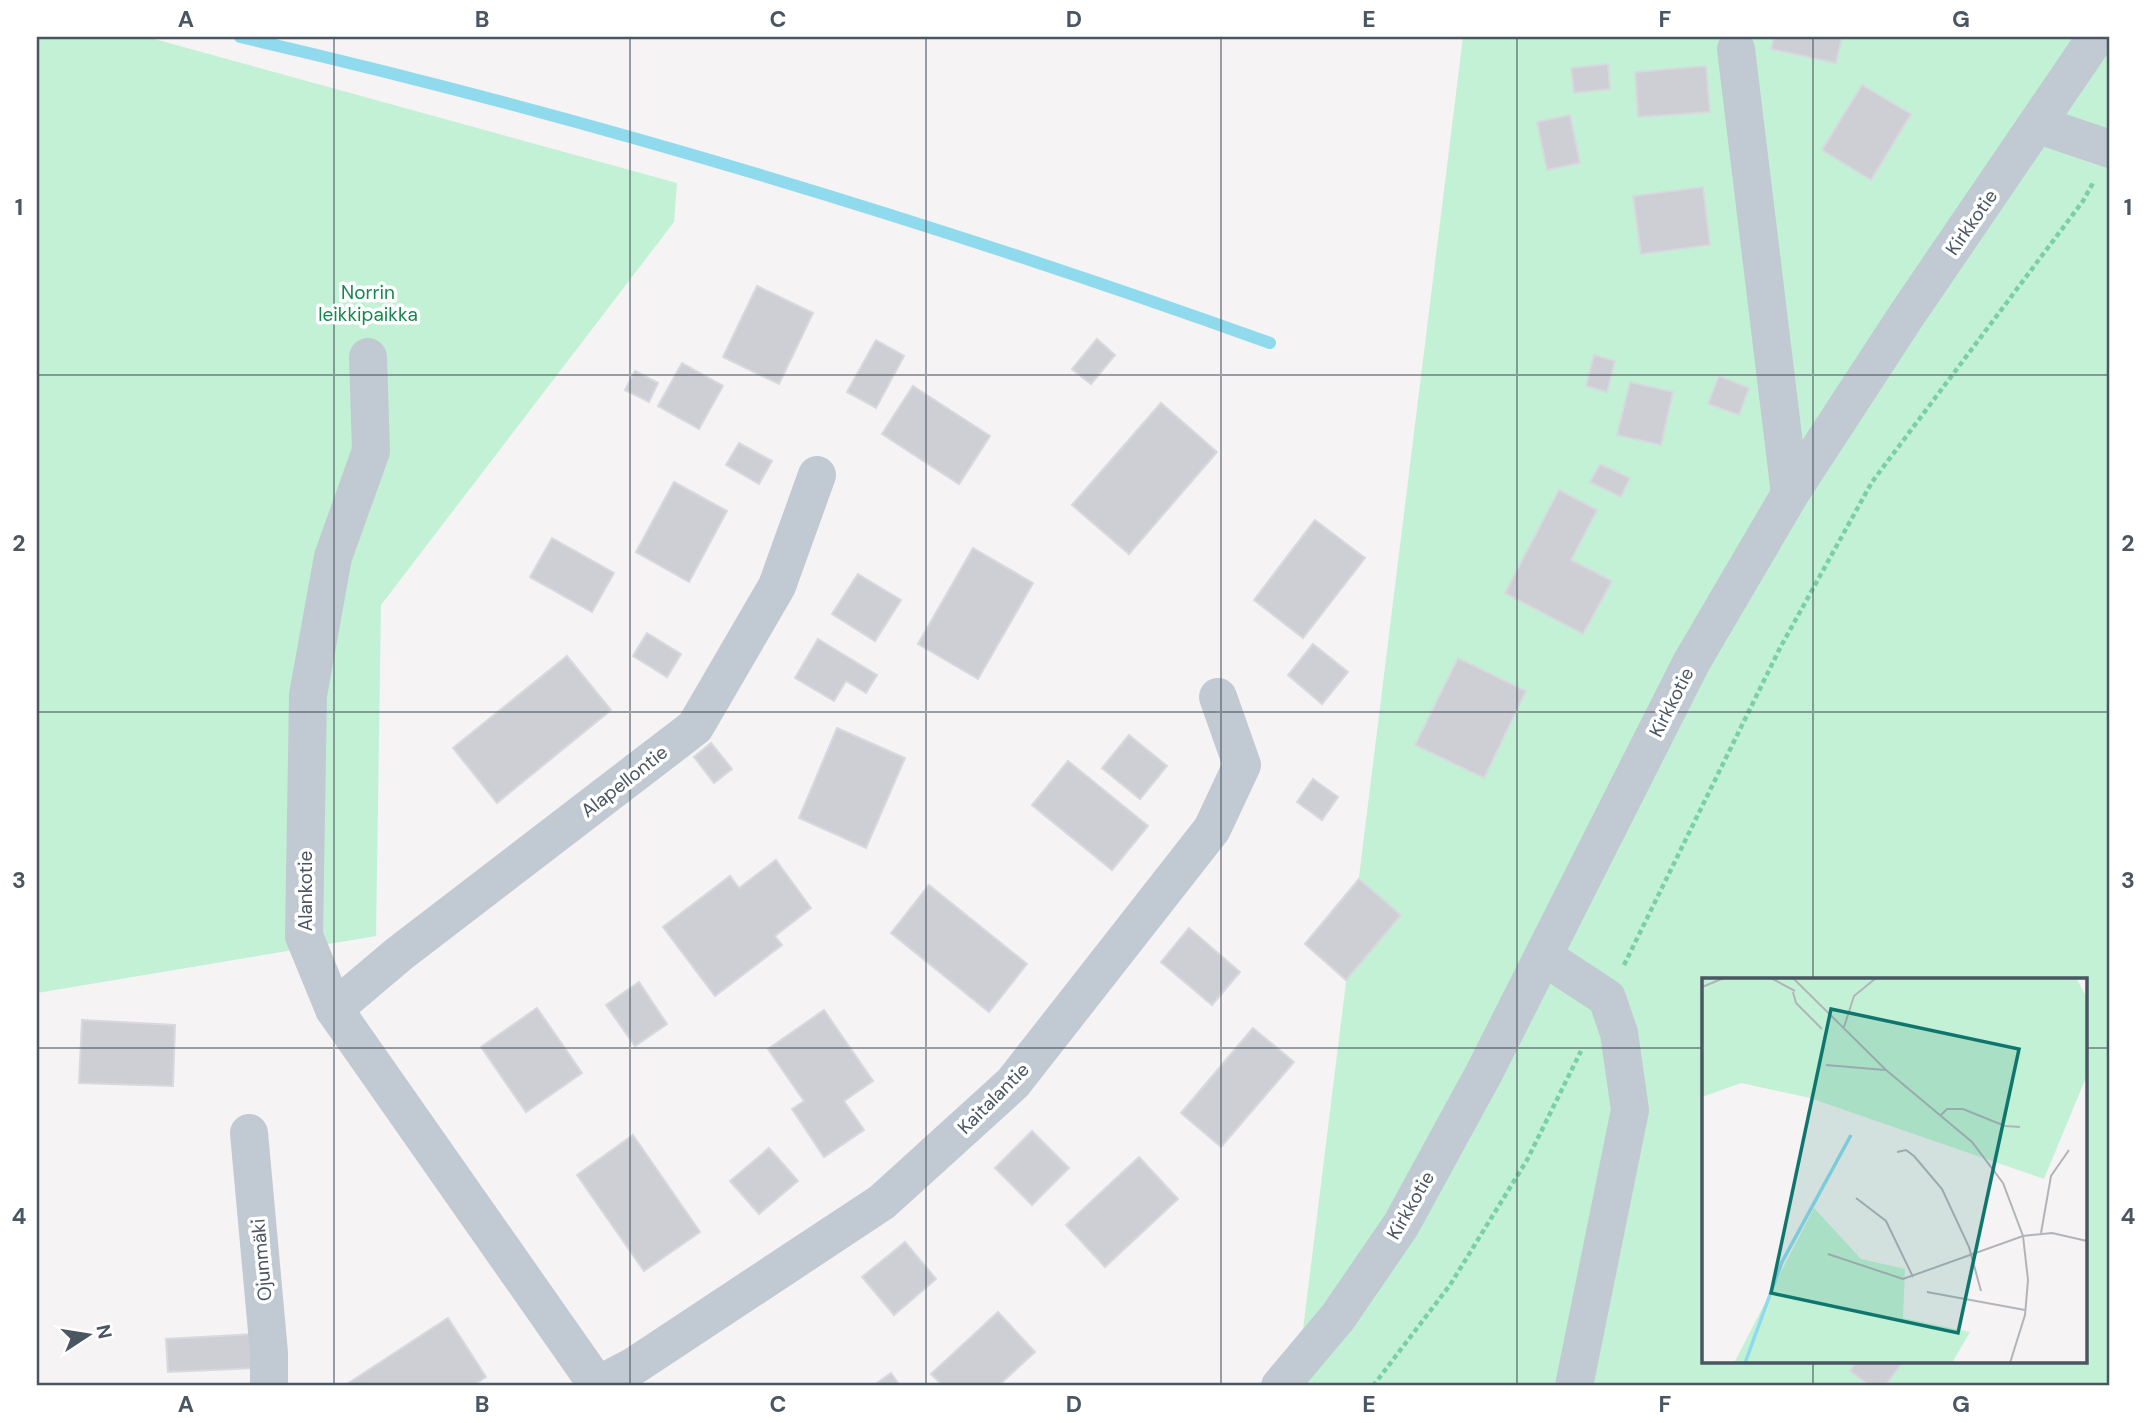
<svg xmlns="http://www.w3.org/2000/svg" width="2147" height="1423" font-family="'DM Sans',sans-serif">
<rect width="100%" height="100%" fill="#f5f3f3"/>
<!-- green -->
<g fill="#c3f1d5" fill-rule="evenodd">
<path d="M37 37H147L677 183 674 222 381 605 376 936 37 993Z"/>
<path d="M1463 37H2110V1386H1296ZM1704 980H2086V1362H1704Z"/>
</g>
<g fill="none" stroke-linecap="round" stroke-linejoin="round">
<!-- stream -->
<path stroke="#90daee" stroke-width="12" d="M240 37C589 117 933 222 1270 343"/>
</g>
<!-- building -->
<g fill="#cdcfd5" stroke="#d7d9de" stroke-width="2">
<path d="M1774 37H1842L1836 63 1771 49Z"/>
<path d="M1608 64 1610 89 1574 93 1571 68Z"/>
<path d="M1706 66 1710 112 1638 117 1635 72Z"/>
<path d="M1862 85 1911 114 1871 180 1822 150Z"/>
<path d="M1570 115 1580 163 1547 170 1537 122Z"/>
<path d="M1703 187 1710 245 1641 254 1633 196Z"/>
<path d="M757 286 813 313 779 384 723 357Z"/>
<path d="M1097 339 1115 355 1091 384 1072 369Z"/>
<path d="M876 340 904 356 876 408 847 392Z"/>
<path d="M1594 355 1615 361 1607 392 1586 386Z"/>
<path d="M682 363 723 386 699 429 658 406Z"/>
<path d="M635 371 658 383 649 402 625 390Z"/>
<path d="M1719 376 1749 388 1739 415 1708 404Z"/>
<path d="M1630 382 1673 392 1661 445 1617 435Z"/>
<path d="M913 386 990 436 959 484 882 434Z"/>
<path d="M1161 403 1217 452 1129 554 1072 505Z"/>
<path d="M739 443 772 461 759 484 726 465Z"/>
<path d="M1600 464 1630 478 1621 497 1590 482Z"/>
<path d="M674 482 727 511 689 582 636 552Z"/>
<path d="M1559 490 1597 510 1571 560 1612 581 1583 634 1505 593Z"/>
<path d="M1315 520 1365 558 1303 638 1254 600Z"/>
<path d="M552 538 614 573 592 612 530 577Z"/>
<path d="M973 548 1033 583 978 679 918 644Z"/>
<path d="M858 574 901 600 875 641 832 614Z"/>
<path d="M647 633 681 654 667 677 633 656Z"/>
<path d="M818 639 877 675 866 693 846 681 834 701 795 678Z"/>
<path d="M1313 644 1348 672 1322 704 1288 675Z"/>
<path d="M567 656 611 710 497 803 453 748Z"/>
<path d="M1458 658 1526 691 1484 778 1415 745Z"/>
<path d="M837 728 905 758 866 848 799 818Z"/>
<path d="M1129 735 1167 766 1140 799 1102 768Z"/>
<path d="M711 743 732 769 714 783 694 757Z"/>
<path d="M1068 761 1148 826 1112 870 1032 805Z"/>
<path d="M1313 779 1338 797 1322 820 1297 802Z"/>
<path d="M776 860 811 908 775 936 782 945 715 996 663 927 730 876 739 888Z"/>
<path d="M1359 879 1401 915 1346 980 1305 944Z"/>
<path d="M929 885 1027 964 989 1012 891 933Z"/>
<path d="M1189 928 1240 972 1212 1005 1161 962Z"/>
<path d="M639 982 667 1024 635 1046 606 1005Z"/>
<path d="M537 1008 582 1073 526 1112 481 1047Z"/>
<path d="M824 1010 873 1081 844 1101 864 1130 824 1157 792 1109 804 1101 768 1049Z"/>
<path d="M82 1020 175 1025 173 1086 79 1083Z"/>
<path d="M1253 1028 1294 1062 1221 1147 1181 1113Z"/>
<path d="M1032 1131 1069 1168 1032 1205 995 1168Z"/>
<path d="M633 1135 700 1232 644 1271 577 1175Z"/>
<path d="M769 1148 798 1181 759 1214 730 1181Z"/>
<path d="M1139 1157 1178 1199 1105 1267 1066 1225Z"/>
<path d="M905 1242 936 1279 894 1315 862 1277Z"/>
<path d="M998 1312 1035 1352 998 1386H943L931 1374Z"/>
<path d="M448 1318 486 1377 472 1386H344Z"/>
<path d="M256 1334 257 1368 168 1372 166 1339Z"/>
<path d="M1856 1362H1903L1885 1386H1870L1850 1371Z"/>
<path d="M891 1373 900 1386H873Z"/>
</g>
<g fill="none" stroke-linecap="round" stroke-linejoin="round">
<!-- path -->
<g stroke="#7ad0a6" stroke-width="4.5" stroke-dasharray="5 3.5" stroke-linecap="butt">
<path d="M1624 965 1780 648 1872 482 2083 201 2093 183"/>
<path d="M1373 1386 1450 1285 1527 1160 1581 1051"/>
</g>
<!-- minor -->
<g stroke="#c1cad2" stroke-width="38">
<path d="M1736 49 1790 494"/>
<path d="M2039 125 2110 149"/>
<path d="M368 357 371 451 333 557 308 695 304 936 334 1009 598 1386"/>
<path d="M1543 956 1607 998 1619 1033 1630 1110 1574 1386"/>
<path d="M334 1009 399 954 695 727 777 586 817 475"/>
<path d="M249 1133 269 1353V1386"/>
<path d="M596 1386 634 1366 882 1202 1013 1083 1212 829 1242 765 1218 697"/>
<path d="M1280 1386 1338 1317 1401 1225 1484 1073 1691 663 1790 494 1906 316 2096 37"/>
</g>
</g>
<!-- grid -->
<path fill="none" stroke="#4a5661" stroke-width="2" stroke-opacity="0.55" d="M334 37V1386M630 37V1386M926 37V1386M1221 37V1386M1517 37V1386M1813 37V980M37 375H2110M37 712H2110M37 1048H1704M2086 1048H2110M1813 1362V1386"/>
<g text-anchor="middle" stroke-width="7" stroke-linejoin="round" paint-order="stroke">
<!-- street labels -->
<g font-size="19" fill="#4a5661" stroke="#fff">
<text transform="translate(1971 222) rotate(-55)" y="7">Kirkkotie</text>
<text transform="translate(1671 702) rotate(-63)" y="7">Kirkkotie</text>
<text transform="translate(624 781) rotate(-38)" y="7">Alapellontie</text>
<text transform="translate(305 891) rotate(-90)" y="7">Alankotie</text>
<text transform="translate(993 1098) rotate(-45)" y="7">Kaitalantie</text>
<text transform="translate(1410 1205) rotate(-60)" y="7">Kirkkotie</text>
<text transform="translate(261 1260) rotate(-95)" y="7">Ojunmäki</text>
</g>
<!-- park labels -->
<g font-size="19" fill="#17864f" stroke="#fff">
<text x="368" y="299">Norrin<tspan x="368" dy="22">leikkipaikka</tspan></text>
</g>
</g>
<!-- overview -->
<g transform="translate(1702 978)">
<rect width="385" height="385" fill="#f5f3f3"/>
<path d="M0 0H374L385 20V97L342 201 108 120 39 105 0 119ZM112 230 159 281 203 291 201 340 268 354 250 385H32Z" fill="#c3f1d5"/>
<path fill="none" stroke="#90daee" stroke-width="3.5" d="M43 385 80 284 149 157"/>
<path fill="none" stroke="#b1b4b9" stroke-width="2" d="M69 0 93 13M91 0 184 92 270 164 301 205 321 258 326 302 323 337 308 385M0 9 22 0M91 14 94 25 120 51M142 49 152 18 174 0M124 87 183 92M238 138 245 131H261L303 148 318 149M195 174 204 172 212 178 240 211 267 269 279 313M154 220 184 243 211 299M339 255 349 198 367 172M126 276 201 301 321 258 350 255 385 263M225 314 323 332"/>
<path fill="#0f766e" fill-opacity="0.15" stroke="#0f766e" stroke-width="3.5" d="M129 31 317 71 256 355 69 315Z"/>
<rect width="385" height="385" fill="none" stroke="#4a5661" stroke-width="3.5"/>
</g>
<!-- border -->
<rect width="2147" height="1423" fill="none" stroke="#ffffff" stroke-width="77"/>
<!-- north arrow -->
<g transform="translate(88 1335) rotate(78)" stroke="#ffffff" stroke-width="5" paint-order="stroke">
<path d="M0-5L12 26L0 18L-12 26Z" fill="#4a5661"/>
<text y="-10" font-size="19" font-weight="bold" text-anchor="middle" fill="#4a5661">N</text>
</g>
<rect x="38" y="38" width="2070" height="1346" fill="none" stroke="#4a5661" stroke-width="2.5"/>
<g font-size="23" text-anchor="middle" font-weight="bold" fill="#4a5661">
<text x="186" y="27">A</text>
<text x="482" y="27">B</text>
<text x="778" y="27">C</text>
<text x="1074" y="27">D</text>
<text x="1369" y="27">E</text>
<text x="1665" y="27">F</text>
<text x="1961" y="27">G</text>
<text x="19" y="215">1</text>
<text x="2128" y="215">1</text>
<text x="19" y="551">2</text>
<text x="2128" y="551">2</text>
<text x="19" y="888">3</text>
<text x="2128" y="888">3</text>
<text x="19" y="1224">4</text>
<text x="2128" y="1224">4</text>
<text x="186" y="1412">A</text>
<text x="482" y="1412">B</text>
<text x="778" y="1412">C</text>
<text x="1074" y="1412">D</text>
<text x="1369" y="1412">E</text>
<text x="1665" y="1412">F</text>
<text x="1961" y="1412">G</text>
</g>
</svg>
